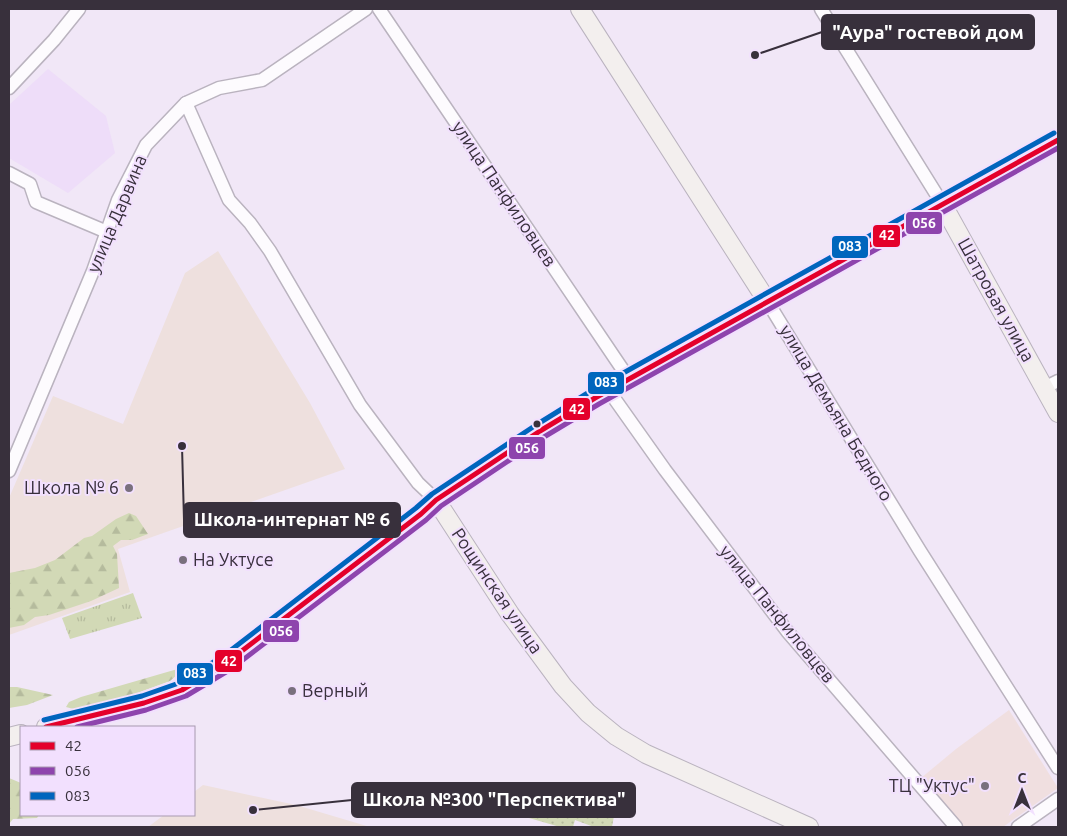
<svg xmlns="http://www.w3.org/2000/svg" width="1067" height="836" font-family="Ubuntu,sans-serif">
<defs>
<pattern id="grass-dots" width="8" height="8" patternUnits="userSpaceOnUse" patternTransform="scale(1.25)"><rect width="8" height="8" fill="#d2d9b6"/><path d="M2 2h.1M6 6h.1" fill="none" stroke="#b5bb9d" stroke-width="1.8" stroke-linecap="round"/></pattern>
<pattern id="forest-firs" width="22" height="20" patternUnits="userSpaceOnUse" patternTransform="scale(1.25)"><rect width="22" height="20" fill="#d2d9b6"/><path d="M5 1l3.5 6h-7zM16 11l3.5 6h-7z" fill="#b5bb9d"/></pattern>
<pattern id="park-tufts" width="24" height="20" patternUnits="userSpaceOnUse" patternTransform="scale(1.25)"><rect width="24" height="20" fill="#d2d9b6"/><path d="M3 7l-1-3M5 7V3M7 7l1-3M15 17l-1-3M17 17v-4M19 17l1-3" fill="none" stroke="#b5bb9d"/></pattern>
</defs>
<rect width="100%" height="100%" fill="#f1e7f7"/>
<!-- commercial -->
<path fill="#f0dfe0" d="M1009 710 1058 788 1003 827H962L921 778 956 749Z"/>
<!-- built -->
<path fill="#eeddf9" d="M48 69 106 116 115 153 68 193 9 158V105Z"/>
<!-- education -->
<g fill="#eee0de">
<path d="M218 251 310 403 345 469 118 549 130 592 9 635V498L53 396 123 424 185 273Z"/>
<path d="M203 785 296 805 370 827H148L164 815H194V792Z"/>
</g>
<!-- grass -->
<path fill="url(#grass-dots)" d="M536 785H566L610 810 614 816 612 827H594L575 820 573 827H560L529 818Z"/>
<!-- forest -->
<g fill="url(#forest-firs)">
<path d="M129 513 136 516 148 534 132 540H121L113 546 117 554 119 588 91 601 49 615 35 617 24 625 9 628V573L35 568 55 560 84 538 92 536 116 519Z"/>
<path d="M181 668H185L170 681 129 696 77 710 66 707 69 702 81 697Z"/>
<path d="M9 687H17L53 695 27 705 9 708Z"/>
<path d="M9 778 21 783V815H39L37 818 13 819 9 824Z"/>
</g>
<!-- park -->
<path fill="url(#park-tufts)" d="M133 593 142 618 70 639 62 618Z"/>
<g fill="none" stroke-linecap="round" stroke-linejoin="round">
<!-- street casing -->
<g stroke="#bab3bf" stroke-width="15">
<g id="street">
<path d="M379 9 629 379"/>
<path d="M821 9 943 205"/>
<path d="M9 88 54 40 79 9"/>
<path d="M186 103 229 200 250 223 270 251 360 405 418 483 436 500"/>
<path d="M9 173 30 184 36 202 107 232"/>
<path d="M767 301 920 551 1058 768"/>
<path d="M1044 388 1058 381"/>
<path d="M609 391 665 470 787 631 956 827"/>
<path d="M9 471 93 271 118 200 146 145 186 103 219 88 262 80 366 9"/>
<path d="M1018 827 1058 799"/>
</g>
</g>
<!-- secondary casing -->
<g stroke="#bab3bf" stroke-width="20">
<g id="secondary">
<path d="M580 9 767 301"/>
<path d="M943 205 1058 413"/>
<path d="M436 500 510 614 563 686 588 713 616 736 646 754 809 827"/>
<path d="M46 727 144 703 182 690 226 663 421 514 436 500 540 431 595 398 1058 140"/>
<path d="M9 737 21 734"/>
</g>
</g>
<!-- street -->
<use href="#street" stroke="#fdfbfe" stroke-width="12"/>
<!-- secondary -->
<use href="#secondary" stroke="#f3efee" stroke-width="18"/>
<!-- bus-1 casing -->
<g stroke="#f2e0fe" stroke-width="9">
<path id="bus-1" d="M46 727 144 703 182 690 226 663 421 514 436 500 540 431 595 398 1058 140"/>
</g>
<!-- bus-2 casing -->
<g stroke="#f2e0fe" stroke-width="9">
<path id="bus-2" d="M77 727 146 710 186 696 231 669 426 520 441 506 544 437 599 404 1058 148"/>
</g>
<!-- bus-3 casing -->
<g stroke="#f2e0fe" stroke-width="9">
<path id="bus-3" d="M44 720 142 696 179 683 222 657 416 508 432 494 536 425 591 391 1054 133"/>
</g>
<!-- bus-1 -->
<use href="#bus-1" stroke="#e4002b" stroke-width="5"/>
<!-- bus-2 -->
<use href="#bus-2" stroke="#8e44ad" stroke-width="5"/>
<!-- bus-3 -->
<use href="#bus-3" stroke="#0065bd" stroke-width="5"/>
</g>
<!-- markers -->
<circle fill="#38303c" stroke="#f2e0fe" stroke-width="2" cx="537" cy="424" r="4.5"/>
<g fill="#79707d" stroke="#f2e0fe" stroke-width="2">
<circle cx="129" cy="488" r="5"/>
<circle cx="183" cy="560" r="5"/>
<circle cx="292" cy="691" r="5"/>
<circle cx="985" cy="786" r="5"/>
</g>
<g text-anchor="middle" stroke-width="4" stroke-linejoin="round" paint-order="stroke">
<!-- street labels -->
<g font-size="18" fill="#38303c" stroke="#f2e0fe">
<text transform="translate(504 194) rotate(56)" y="6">улица Панфиловцев</text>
<text transform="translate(117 214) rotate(-67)" y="6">улица Дарвина</text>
<text transform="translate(996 300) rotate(61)" y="6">Шатровая улица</text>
<text transform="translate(836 413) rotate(59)" y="6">улица Демьяна Бедного</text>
<text transform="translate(497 591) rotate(56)" y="6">Рощинская улица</text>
<text transform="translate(777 614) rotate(51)" y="6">улица Панфиловцев</text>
</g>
<!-- poi labels -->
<g font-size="18" fill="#38303c" stroke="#f2e0fe" text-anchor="end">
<text x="119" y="494">Школа № 6</text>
<text x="193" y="566" text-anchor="start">На Уктусе</text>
<text x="302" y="697" text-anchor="start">Верный</text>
<text x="975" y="792">ТЦ "Уктус"</text>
</g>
</g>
<!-- callouts -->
<path fill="none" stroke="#38303c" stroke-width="2" d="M755 55L822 32M182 446L184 520M253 810L352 800"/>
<g fill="#38303c" stroke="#f2e0fe" stroke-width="2">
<circle cx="755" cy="55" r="5"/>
<circle cx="182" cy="446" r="5"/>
<circle cx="253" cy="810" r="5"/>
</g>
<g fill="#38303c" stroke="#38303c" stroke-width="2">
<rect x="822" y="15" width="212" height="34" rx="5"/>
<rect x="184" y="503" width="216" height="34" rx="5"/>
<rect x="352" y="783" width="283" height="34" rx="5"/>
</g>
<g font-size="19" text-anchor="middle" font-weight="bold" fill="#fff">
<text x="928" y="39">"Аура" гостевой дом</text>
<text x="292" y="526">Школа-интернат № 6</text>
<text x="494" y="806">Школа №300 "Перспектива"</text>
</g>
<g stroke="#f2e0fe" stroke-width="2">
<rect x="905" y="211" width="38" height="24" rx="5" fill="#8e44ad"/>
<rect x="872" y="224" width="29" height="24" rx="5" fill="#e4002b"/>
<rect x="831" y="235" width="38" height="24" rx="5" fill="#0065bd"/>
<rect x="587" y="371" width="38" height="24" rx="5" fill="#0065bd"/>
<rect x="562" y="397" width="29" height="24" rx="5" fill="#e4002b"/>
<rect x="508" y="436" width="38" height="24" rx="5" fill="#8e44ad"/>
<rect x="262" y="619" width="38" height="24" rx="5" fill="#8e44ad"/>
<rect x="214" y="649" width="29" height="24" rx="5" fill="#e4002b"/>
<rect x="176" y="662" width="38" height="24" rx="5" fill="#0065bd"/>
</g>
<g font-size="14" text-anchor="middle" font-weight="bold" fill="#fff">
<text x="924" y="228">056</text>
<text x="887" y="240">42</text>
<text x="850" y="251">083</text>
<text x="606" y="387">083</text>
<text x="577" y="414">42</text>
<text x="527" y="453">056</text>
<text x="281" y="636">056</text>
<text x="229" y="666">42</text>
<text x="195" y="678">083</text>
</g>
<!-- border -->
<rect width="1067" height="836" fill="none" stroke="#38303c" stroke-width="20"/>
<!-- legend -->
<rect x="20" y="726" width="175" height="90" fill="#f2e0fe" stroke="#a89ab0"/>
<rect x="30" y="742" width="25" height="8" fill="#e4002b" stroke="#a89ab0"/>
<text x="65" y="751" font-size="15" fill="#38303c">42</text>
<rect x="30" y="767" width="25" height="8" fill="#8e44ad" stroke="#a89ab0"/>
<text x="65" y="776" font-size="15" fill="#38303c">056</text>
<rect x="30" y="792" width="25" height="8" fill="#0065bd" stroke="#a89ab0"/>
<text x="65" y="801" font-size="15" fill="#38303c">083</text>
<!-- north arrow -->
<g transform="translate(1022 791)" stroke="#f2e0fe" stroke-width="4" paint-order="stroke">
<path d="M0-4L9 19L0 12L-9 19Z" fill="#38303c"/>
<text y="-8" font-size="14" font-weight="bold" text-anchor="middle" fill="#38303c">С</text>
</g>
</svg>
